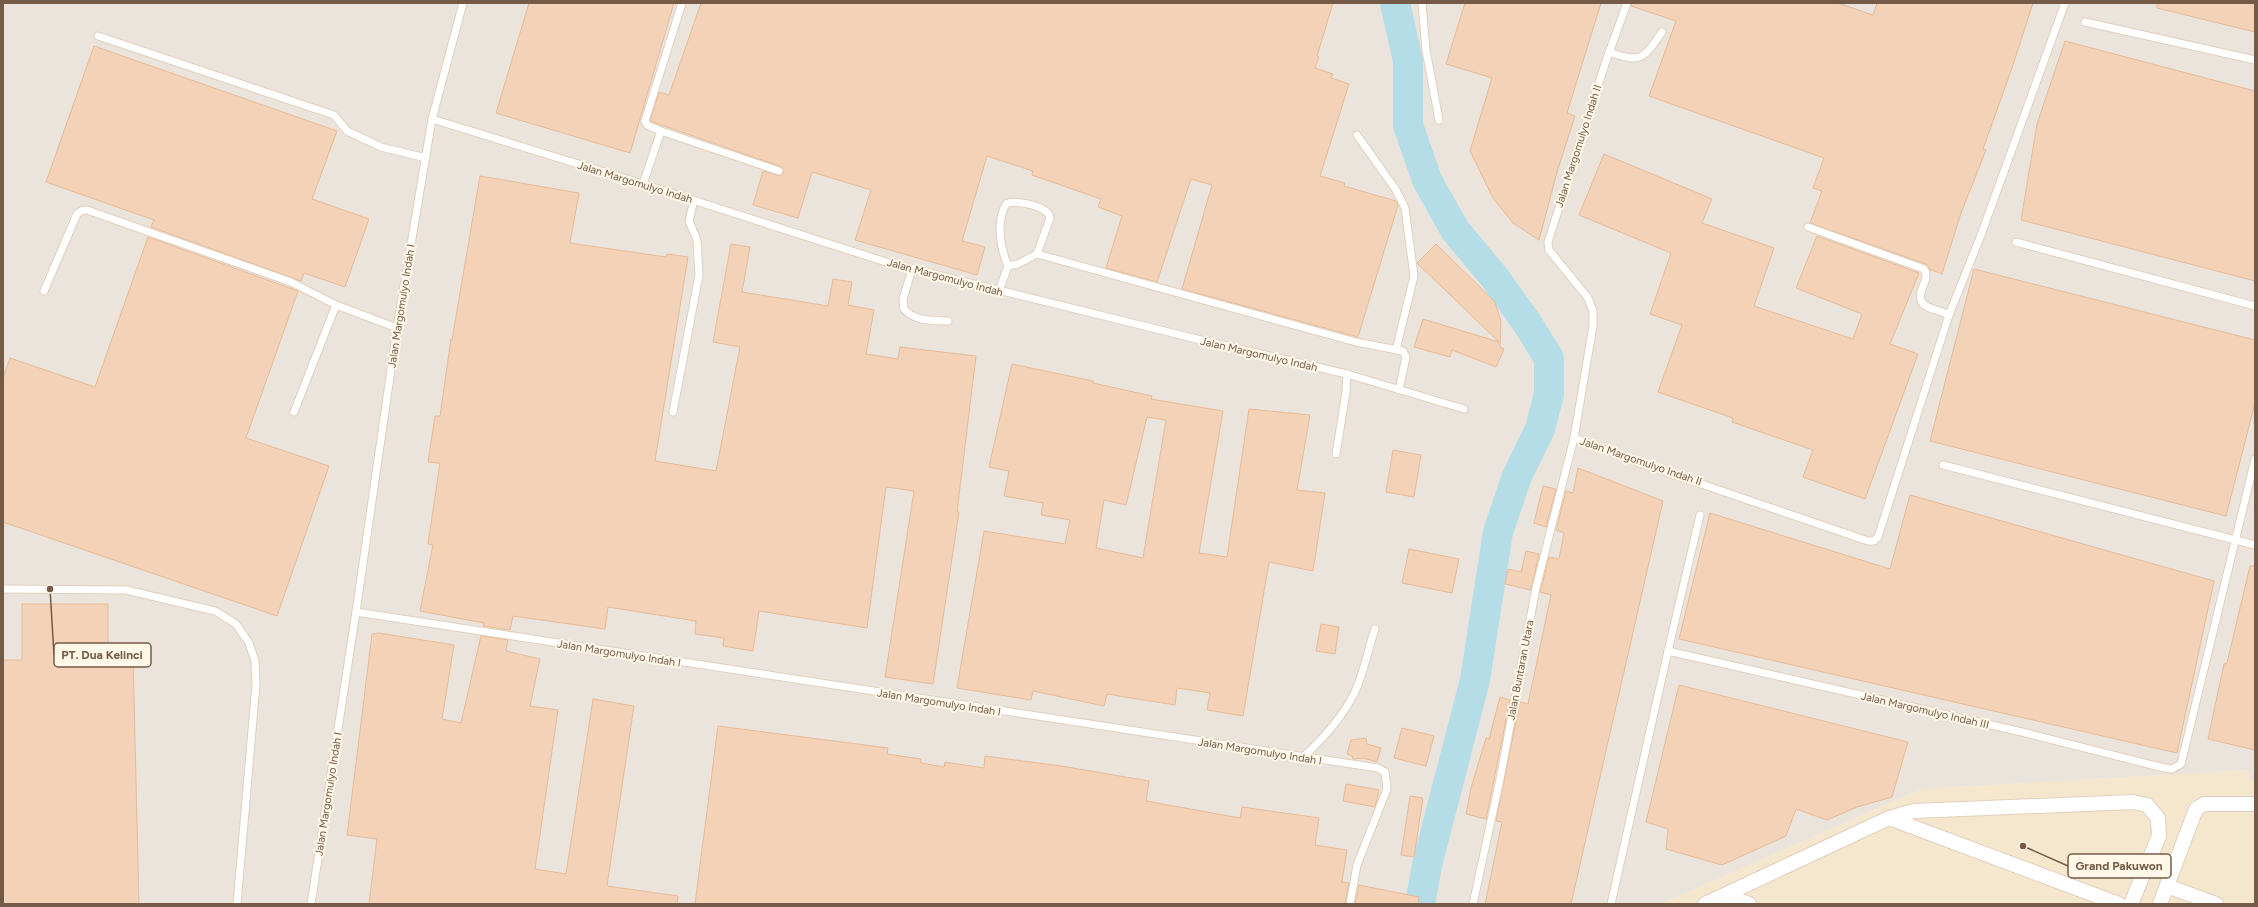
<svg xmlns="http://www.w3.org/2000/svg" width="2258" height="907" font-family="Figtree,sans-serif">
<rect width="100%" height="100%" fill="#fdf3e0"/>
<!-- residential -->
<path fill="#f5e6ce" d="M2249 770 2250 779H2255V904H1661L1921 789Z"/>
<!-- industrial -->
<path fill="#ebe4dc" d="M3 3H2255V779H2250L2249 770 1921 789 1661 904H3Z"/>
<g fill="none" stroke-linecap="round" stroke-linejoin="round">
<!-- river -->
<path stroke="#b4dde7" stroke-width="30" d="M1395 3 1408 61V125L1427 180 1455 230 1495 278 1527 323 1549 358V394L1540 429 1517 476 1498 532 1475 680 1427 865 1420 904"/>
</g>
<!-- building -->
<g fill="#f4d2b7" stroke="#e7ba96" fill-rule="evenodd">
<path d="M529 3H674L630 153 496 113Z"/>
<path d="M701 3H1333L1317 56 1319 57 1315 68 1333 74 1331 78 1349 84 1320 176 1345 183 1344 186 1396 201 1398 205 1358 337 1182 289 1212 185 1191 179 1157 282 1106 268 1122 216 1098 207 1101 199 1032 175 1033 171 987 156 962 241 985 247 977 275 855 240 871 190 812 172 798 218 753 205 763 171 780 176 784 173 782 167 650 121 659 92 669 95Z"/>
<path d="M1465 3H1601L1567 113 1575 116 1557 172 1539 240 1513 223 1493 198 1470 151 1492 78 1446 64Z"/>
<path d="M1632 3H1838L1873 15 1877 3H2033L2013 65 1983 149 1986 150 1961 213 1942 274 1929 269 1926 264 1810 223 1822 191 1813 188 1824 158 1649 96 1676 21 1631 6Z"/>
<path d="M2157 3H2255V32L2157 8Z"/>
<path d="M2065 41 2255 91V281L2021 220 2037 124Z"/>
<path d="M94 46 337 131 312 199 369 219 345 287 304 273 301 281 151 227 154 220 46 182Z"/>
<path d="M1604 154 1712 199 1702 223 1774 248 1754 306 1853 339 1862 314 1796 288 1817 236 1919 273 1890 344 1918 354 1865 499 1803 477 1813 450 1732 422 1733 418 1658 392 1682 325 1650 314 1671 253 1579 215Z"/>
<path d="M480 176 579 193 570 243 666 257 667 254 688 257 655 461 716 471 740 347 713 342 731 244 750 247 742 292 828 306 833 279 852 282 848 305 874 310 866 354 898 359 900 347 976 356 957 512H959L933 684 885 677 914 491 886 487 867 628 759 611 753 651 723 646 724 638 695 634 696 621 608 607 605 629 513 616 510 630 483 626 484 623 420 611 433 545 428 544 440 463 428 462 435 416H440L451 339 452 340Z"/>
<path d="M148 237 298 291 246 438 329 466 277 616 3 522V378L10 358 95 387Z"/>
<path d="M1436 244 1495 302 1501 322 1500 347 1504 349 1496 367 1452 350 1450 357 1414 347 1423 319 1499 342 1417 263Z"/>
<path d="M1974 269 2255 340V403L2226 516 1930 441Z"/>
<path d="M1012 364 1093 381V383L1152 396 1151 399 1223 411 1199 553 1227 557 1249 409 1310 415 1297 490 1325 493 1313 571 1269 562 1243 716 1207 710 1210 693 1177 688 1175 705 1107 694 1104 706 1033 691 1031 700 957 688 984 531 1065 544 1070 520 1041 515 1043 503 1004 496 1009 471 989 467ZM1147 417 1166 420 1143 558 1096 548 1104 500 1126 505Z"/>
<path d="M1393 450 1421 455 1414 497 1386 492Z"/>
<path d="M1578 468 1663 501 1571 904H1485L1502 822 1496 821 1520 702 1528 704 1551 595 1540 592 1541 589 1549 557 1559 559 1564 533 1556 530 1566 491 1573 493Z"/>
<path d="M1543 486 1556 489 1546 527 1534 523Z"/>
<path d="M1910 495 2214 581 2177 753 1679 639 1710 513 1890 569Z"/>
<path d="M1409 549 1459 559 1452 593 1402 583Z"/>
<path d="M1526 551 1539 554 1531 590 1505 584 1508 569 1521 572Z"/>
<path d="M2250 566H2255V750L2208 739 2224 664 2227 663Z"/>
<path d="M22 604H108V658L133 657 139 904H3V660H22Z"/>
<path d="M1321 624 1339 627 1335 654 1316 651Z"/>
<path d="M379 633 454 645 442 719 461 723 481 636 508 640 506 651 540 659 530 706 558 710 535 869 566 874 593 699 634 706 607 886 678 896 677 904H369L377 839 347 835 372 634Z"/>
<path d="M1679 685 1908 742 1892 797 1857 807 1827 820 1796 809 1786 836 1722 865 1666 849 1668 829 1646 822Z"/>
<path d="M1500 697 1510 700 1486 819 1466 814 1471 788 1486 738 1489 739Z"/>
<path d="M718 726 888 748 887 754 921 759V763L944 767 945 762 984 768 985 756 1061 766 1149 781 1146 801 1240 818 1242 807 1319 818 1315 845 1347 850 1342 882 1349 883 1345 904H695Z"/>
<path d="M1402 728 1434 736 1426 766 1394 758Z"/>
<path d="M1366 738 1367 744 1381 748 1377 762 1363 758 1353 759 1352 756 1347 754 1351 740Z"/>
<path d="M1346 784 1379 790 1375 807 1343 801Z"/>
<path d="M1410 796 1423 798 1414 857 1401 855Z"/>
<path d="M1359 885 1419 897 1418 904H1355Z"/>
</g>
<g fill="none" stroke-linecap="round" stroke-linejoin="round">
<!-- lane casing -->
<g stroke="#e1d0bc" stroke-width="9">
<g id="lane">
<path d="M1422 3 1426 50 1439 120"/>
<path d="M2085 22 2255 60"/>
<path d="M98 36 334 115 347 131 381 147 426 158"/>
<path d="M1609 52C1641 63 1643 60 1662 32"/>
<path d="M432 119 643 184 889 263 1205 341 1347 374 1464 409"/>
<path d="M661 131 647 125 645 121 682 3"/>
<path d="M1357 135 1396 190 1405 208 1414 276 1396 350"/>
<path d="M643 184 661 131 779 171"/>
<path d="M1808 227 1924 269C1931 280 1917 290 1921 300 1923 309 1941 310 1949 315"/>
<path d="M2016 242 2255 306"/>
<path d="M1037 254 1356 342 1403 351 1406 357 1399 390"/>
<path d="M912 269 903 299 904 309C916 322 931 320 948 321"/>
<path d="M44 291 77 214 81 211 87 210 291 282 336 305"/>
<path d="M999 291 1008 266C1000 248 996 221 1006 204 1015 199 1049 206 1050 218L1037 254 1018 264 1008 266"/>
<path d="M294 412 336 305 397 328"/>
<path d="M673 412 699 275 697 240 689 221 694 200"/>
<path d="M1574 438 1640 463 1868 541H1874L1878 537 1949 315 1981 235 2065 3"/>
<path d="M1336 454 1346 392 1347 374"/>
<path d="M1943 465 2255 545"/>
<path d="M3 589 126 590 215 611 236 624 249 643 255 661 256 684 237 904"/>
<path d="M356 612 1378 768 1385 772 1387 789 1357 865 1350 904"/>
<path d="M1668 651 1700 515"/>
<path d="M1303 757C1323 739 1343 716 1355 692 1364 672 1368 649 1375 629"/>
<path d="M311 904 356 612 397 328 432 119 463 3"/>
<path d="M1473 904 1499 784 1536 588 1574 438 1593 326V311L1588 298 1549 250 1548 242 1605 64 1627 3"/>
<path d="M1611 904 1668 651 2026 733 2164 768 2172 769 2181 764 2255 459"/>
</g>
</g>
<!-- street casing -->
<g stroke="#e1d0bc" stroke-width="16">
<g id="street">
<path d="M1889 818 2119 904"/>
<path d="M2167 886 2216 904"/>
<path d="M1725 895 1749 904"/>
<path d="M1705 904 1889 818 1914 811 2133 802 2147 805 2158 818 2159 836 2131 904"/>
<path d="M2160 904 2196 809 2204 804H2255"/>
</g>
</g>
<!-- lane -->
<use href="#lane" stroke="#fff" stroke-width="7"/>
<!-- street -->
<use href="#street" stroke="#fff" stroke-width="14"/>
</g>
<g text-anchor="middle" stroke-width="4" stroke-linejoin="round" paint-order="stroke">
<!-- street labels -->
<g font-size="11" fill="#755a47" stroke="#fff7e7">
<text transform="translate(1578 146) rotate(-72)" y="4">Jalan Margomulyo Indah II</text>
<text transform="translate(635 182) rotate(17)" y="4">Jalan Margomulyo Indah</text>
<text transform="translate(945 277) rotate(15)" y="4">Jalan Margomulyo Indah</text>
<text transform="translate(401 306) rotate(-81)" y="4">Jalan Margomulyo Indah I</text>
<text transform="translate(1259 354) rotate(13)" y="4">Jalan Margomulyo Indah</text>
<text transform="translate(1641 461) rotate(19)" y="4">Jalan Margomulyo Indah II</text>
<text transform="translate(619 653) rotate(9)" y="4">Jalan Margomulyo Indah I</text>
<text transform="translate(1520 670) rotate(-79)" y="4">Jalan Buntaran Utara</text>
<text transform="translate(939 702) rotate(9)" y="4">Jalan Margomulyo Indah I</text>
<text transform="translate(1925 710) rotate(13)" y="4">Jalan Margomulyo Indah III</text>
<text transform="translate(1260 751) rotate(9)" y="4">Jalan Margomulyo Indah I</text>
<text transform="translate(328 794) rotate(-81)" y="4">Jalan Margomulyo Indah I</text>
</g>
</g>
<!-- callouts -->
<path fill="none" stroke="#755a47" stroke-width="1.5" d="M50 589L54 655M2023 846L2068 866"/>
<g fill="#755a47" stroke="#fff7e7" stroke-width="1.5">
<circle cx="50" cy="589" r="4"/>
<circle cx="2023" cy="846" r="4"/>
</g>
<g fill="#fff7e7" stroke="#755a47" stroke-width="1.5">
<rect x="54" y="643" width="97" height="24" rx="4"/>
<rect x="2068" y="854" width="103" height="24" rx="4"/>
</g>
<g font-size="12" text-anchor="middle" font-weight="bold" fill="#755a47">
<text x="102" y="659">PT. Dua Kelinci</text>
<text x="2119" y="870">Grand Pakuwon</text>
</g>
<!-- border -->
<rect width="2258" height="907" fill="none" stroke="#755a47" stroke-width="8"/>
</svg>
